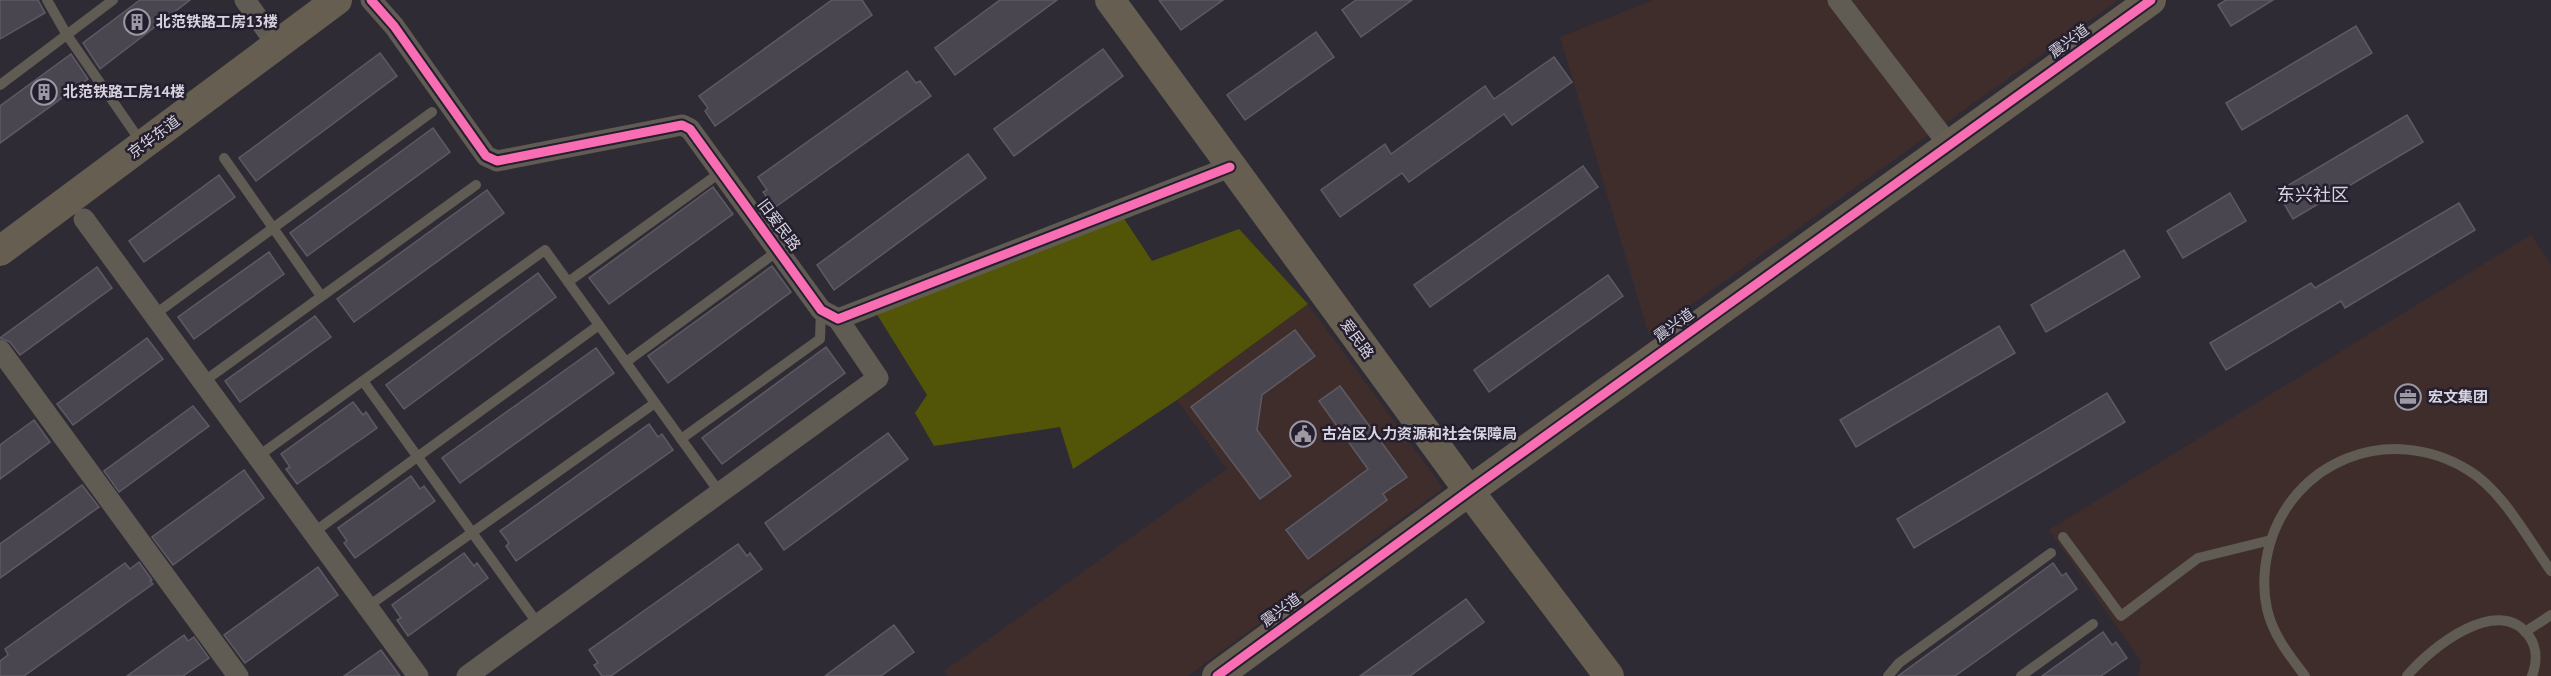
<svg xmlns="http://www.w3.org/2000/svg" width="2551" height="676" font-family="'PT Sans','Noto Sans SC',sans-serif">
<rect width="100%" height="100%" fill="#2f2b35"/>
<!-- commercial -->
<g fill="#3f2d2b">
<path d="M1653 0H2118L1649 335 1560 37Z"/>
<path d="M2531 235 2551 265V676H2139L2141 661 2049 530Z"/>
<path d="M1308 304 1443 488 1188 676H948L944 671 1227 469 1177 400Z"/>
</g>
<!-- forest -->
<path fill="#525507" d="M1119 211 1152 261 1239 229 1308 304 1177 400 1073 469 1060 427 934 446 915 413 927 395 873 308Z"/>
<!-- building -->
<g fill="#4a464f" stroke="#5e5a63" stroke-width="1.5">
<path d="M0 0H38L45 13 0 39Z"/>
<path d="M140 0H190L100 69 83 43Z"/>
<path d="M832 0H862L872 15 715 126 705 111 708 108 699 96Z"/>
<path d="M1000 0H1057L955 75 935 48Z"/>
<path d="M1159 0H1223L1181 30Z"/>
<path d="M1356 0H1412L1361 37 1342 10Z"/>
<path d="M2226 0H2273L2231 26 2218 5Z"/>
<path d="M2356 26 2372 53 2242 130 2226 103Z"/>
<path d="M1316 32 1334 57 1245 120 1227 95Z"/>
<path d="M1103 49 1123 76 1014 156 994 129Z"/>
<path d="M380 53 397 76 256 181 239 158Z"/>
<path d="M71 54 88 79 0 143V106Z"/>
<path d="M1554 57 1572 82 1512 125 1504 114 1409 182 1402 173 1340 217 1321 190 1385 144 1391 154 1485 86 1494 99Z"/>
<path d="M907 71 916 83 920 81 931 96 774 208 763 192 767 190 758 177Z"/>
<path d="M2407 115 2423 142 2293 219 2277 192Z"/>
<path d="M433 128 450 152 307 256 290 233Z"/>
<path d="M968 154 986 178 834 290 817 265Z"/>
<path d="M1583 166 1598 187 1430 307 1414 285Z"/>
<path d="M219 175 235 197 144 262 129 241Z"/>
<path d="M713 187 733 214 609 304 589 278Z"/>
<path d="M487 190 504 213 354 322 337 299Z"/>
<path d="M2230 193 2246 221 2183 258 2167 231Z"/>
<path d="M2459 203 2475 230 2345 308 2341 301 2226 370 2210 343 2311 283 2315 288Z"/>
<path d="M2124 250 2140 277 2046 332 2031 305Z"/>
<path d="M269 252 284 274 194 339 178 317Z"/>
<path d="M772 266 791 292 668 383 648 356Z"/>
<path d="M97 267 112 288 20 355 10 342 0 338Z"/>
<path d="M538 273 556 297 404 409 386 385Z"/>
<path d="M1608 275 1623 296 1489 392 1474 370Z"/>
<path d="M315 316 331 337 240 402 225 381Z"/>
<path d="M1999 326 2015 353 1856 447 1840 420Z"/>
<path d="M1295 330 1315 356 1262 395 1257 430 1291 476 1260 499 1191 407Z"/>
<path d="M147 338 163 359 73 425 57 404Z"/>
<path d="M826 347 845 373 722 464 702 438Z"/>
<path d="M596 348 614 373 460 483 442 458Z"/>
<path d="M1340 386 1407 477 1383 494 1387 500 1308 559 1286 530 1368 469 1319 401Z"/>
<path d="M2107 393 2125 422 1914 548 1897 519Z"/>
<path d="M353 402 363 415 366 412 377 428 297 484 286 469 290 467 281 454Z"/>
<path d="M193 406 209 426 119 492 104 471Z"/>
<path d="M34 420 50 442 0 479V445Z"/>
<path d="M649 424 658 437 662 434 673 450 516 561 506 546 509 543 500 531Z"/>
<path d="M888 433 908 459 784 550 765 523Z"/>
<path d="M244 470 264 498 173 565 152 537Z"/>
<path d="M411 476 420 489 424 486 435 501 355 558 344 543 347 541 338 528Z"/>
<path d="M82 485 99 507 0 578V544Z"/>
<path d="M738 544 747 556 750 553 762 569 611 676H602L594 665 598 663 589 650Z"/>
<path d="M464 553 474 566 477 563 488 578 408 636 397 620 401 618 392 605Z"/>
<path d="M139 562 152 580 150 581 153 584 24 676H0V661L8 655 5 649 125 563 130 569Z"/>
<path d="M2053 563 2062 576 2066 573 2077 589 1955 676H1898Z"/>
<path d="M318 567 338 595 245 663 224 635Z"/>
<path d="M1466 599 1484 622 1410 676H1360Z"/>
<path d="M894 625 914 652 881 676H825Z"/>
<path d="M2103 632 2112 645 2116 642 2127 658 2101 676H2042Z"/>
<path d="M184 635 188 641 194 637 209 658 183 676H127Z"/>
<path d="M381 650 400 676H344Z"/>
</g>
<g fill="none" stroke-linecap="round" stroke-linejoin="round">
<!-- lane -->
<g stroke="#605b53" stroke-width="10">
<path d="M47 0 67 35 141 142"/>
<path d="M0 85 113 0"/>
<path d="M224 158 321 296"/>
<path d="M568 282 721 172"/>
<path d="M154 315 432 112"/>
<path d="M626 362 779 250"/>
<path d="M363 381 538 624"/>
<path d="M203 382 476 185"/>
<path d="M681 439 820 339 821 310"/>
<path d="M257 457 545 250 720 493"/>
<path d="M314 532 599 325"/>
<path d="M2063 537 2121 616 2198 558 2271 540"/>
<path d="M367 607 655 403"/>
<path d="M2525 632 2551 615"/>
<path d="M1888 676 1899 663 2051 553"/>
<path d="M2021 676 2093 624"/>
<path d="M2305 676C2289 655 2273 635 2267 609 2263 591 2264 569 2268 551 2290 460 2390 422 2468 470 2502 490 2528 539 2551 571"/>
<path d="M2407 676C2429 649 2498 593 2529 636 2538 649 2537 662 2532 676"/>
</g>
<!-- street -->
<g stroke="#605b53" stroke-width="21">
<path d="M245 0 277 45"/>
<path d="M371 0 394 26 486 156 497 161 682 125 690 129 821 310 838 319 1230 167"/>
<path d="M1838 0 1949 145"/>
<path d="M84 219 418 676"/>
<path d="M0 350 238 676"/>
<path d="M467 676 878 378 838 319"/>
</g>
<!-- secondary -->
<g stroke="#655e51" stroke-width="30">
<path d="M1110 0 1469 491 1609 676"/>
<path d="M0 251 337 0"/>
<path d="M1217 676 1469 491 2151 0"/>
</g>
<!-- cycleway casing -->
<g stroke="#241e2f" stroke-width="13">
<g id="cycleway">
<path d="M371 0 394 26 486 156 497 161 682 125 690 129 821 310 838 319 1230 167"/>
<path d="M1217 676 1469 491 2151 0"/>
</g>
</g>
<!-- cycleway -->
<use href="#cycleway" stroke="#f96db3" stroke-width="9"/>
</g>
<!-- icons -->
<defs>
<g id="building-ring" transform="scale(1.35)"><circle r="9.5" fill="#241e2f" stroke="#9c99a4" stroke-width="1.5"/><path d="M-4-6H4V6H1V3H-1V6H-4ZM-2.5-4.3h1.7v1.8h-1.7ZM.8-4.3h1.7v1.8H.8ZM-2.5-1h1.7V.8h-1.7ZM.8-1h1.7V.8H.8Z" fill="#9c99a4"/></g>
<g id="office-ring" transform="scale(1.35)"><circle r="9.5" fill="#241e2f" stroke="#9c99a4" stroke-width="1.5"/><path d="M-6-3h4V-5.5h4V-3h4V5H-6ZM-1-4.5V-3h2v-1.5ZM-6 0V1H6V0Z" fill="#9c99a4"/></g>
<g id="civic-ring" transform="scale(1.35)"><circle r="9.5" fill="#241e2f" stroke="#9c99a4" stroke-width="1.5"/><path d="M-.6-6.5H3V-4.5H.6V-3L4-1V1h2V6H-6V1h2V-1L-.6-3ZM-1.2 2.5V6h2.4V2.5Z" fill="#9c99a4"/></g>
</defs>
<g fill-rule="evenodd">
<use href="#building-ring" x="137" y="22"/>
<use href="#building-ring" x="44" y="92"/>
<use href="#office-ring" x="2408" y="397"/>
<use href="#civic-ring" x="1303" y="434"/>
</g>
<g text-anchor="middle" stroke-width="5" stroke-linejoin="round" paint-order="stroke">
<!-- poi labels -->
<g font-size="15" font-weight="bold" fill="#d7d4df" stroke="#241e2f" text-anchor="start">
<text x="156" y="27">北范铁路工房13楼</text>
<text x="63" y="97">北范铁路工房14楼</text>
<text x="2428" y="402">宏文集团</text>
<text x="1322" y="439">古冶区人力资源和社会保障局</text>
</g>
<!-- street labels -->
<g font-size="15" fill="#d7d4df" stroke="#241e2f">
<text transform="translate(2069 41) rotate(-36)" y="5">震兴道</text>
<text transform="translate(154 137) rotate(-37)" y="5">京华东道</text>
<text transform="translate(779 225) rotate(53)" y="5">旧爱民路</text>
<text transform="translate(1674 325) rotate(-36)" y="5">震兴道</text>
<text transform="translate(1357 339) rotate(54)" y="5">爱民路</text>
<text transform="translate(1281 610) rotate(-36)" y="5">震兴道</text>
</g>
<!-- quarter labels -->
<g font-size="18" fill="#d7d4df" stroke="#241e2f">
<text x="2313" y="201">东兴社区</text>
</g>
</g>
</svg>
